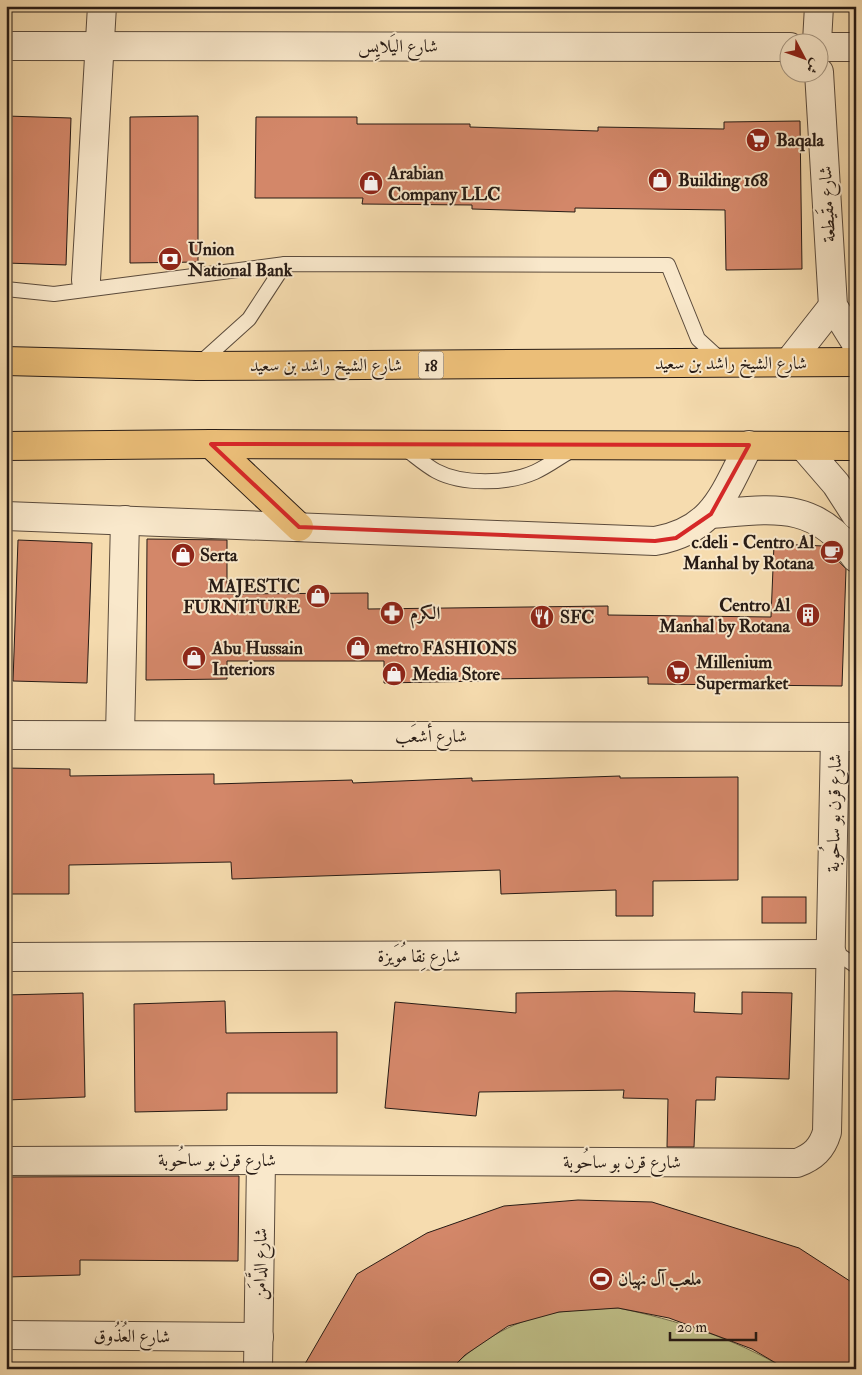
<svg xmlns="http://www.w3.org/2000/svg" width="862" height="1375" font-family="'IM FELL Double Pica',Amiri,serif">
<rect width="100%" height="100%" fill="#f6dcaf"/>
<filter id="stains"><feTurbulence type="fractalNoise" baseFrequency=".004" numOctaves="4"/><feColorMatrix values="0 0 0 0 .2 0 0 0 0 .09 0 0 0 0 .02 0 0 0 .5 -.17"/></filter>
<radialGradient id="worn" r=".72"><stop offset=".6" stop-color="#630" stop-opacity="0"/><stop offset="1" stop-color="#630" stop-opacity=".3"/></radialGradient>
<!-- green -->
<path fill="#bfbf88" stroke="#736d4e" d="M618 1308C677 1320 733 1338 786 1369H451C480 1339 519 1318 559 1312 578 1309 599 1309 618 1308Z"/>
<!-- building -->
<g fill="#d38769" stroke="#271b15">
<path d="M6 116 71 118 66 265 6 263Z"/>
<path d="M198 116V262L130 263V117Z"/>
<path d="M256 117H357V124H470V127L598 131V127L724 129V122L800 121 802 269 726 270 725 210 575 208V212L472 209V205L362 204 363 198H255Z"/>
<path d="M147 539 227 540V594L368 593V609L608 606V615L771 617 774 544 824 546 846 569 842 686 648 684V677L485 679V681L384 683V661H227V679L146 680Z"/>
<path d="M18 540 92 543 87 683 13 681Z"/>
<path d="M6 768 70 769V776L214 774V784L352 780 353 783 472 778V781L620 776V778L738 777V880L653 881V916H616V890L501 894 500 870 232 879 231 862 69 865V894H6Z"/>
<rect x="762" y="897" width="44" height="26"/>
<path d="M616 991 695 993 694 1012 742 1014V992L792 993 789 1079 716 1077 715 1100H696L694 1147H667L668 1099 623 1098 624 1090 479 1092 476 1116 385 1108 395 1002 516 1013V993Z"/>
<path d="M83 993 85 1097 6 1100V995Z"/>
<path d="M225 1001 226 1033 337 1032V1093H227V1110L135 1112 134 1004Z"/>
<path d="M239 1176 238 1261 80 1260V1275L6 1277V1177Z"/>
<path d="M578 1200 652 1202 799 1248 856 1285V1369H786L752 1349 723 1338 669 1318 618 1308 559 1312 508 1326 465 1355 451 1369H302L357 1274 427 1233 504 1206Z"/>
</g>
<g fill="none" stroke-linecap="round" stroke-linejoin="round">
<!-- service casing -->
<g stroke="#5b4b3c" stroke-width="16">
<g id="service">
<path d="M6 289 54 294 285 264"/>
<path d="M199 364 249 319 285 264 668 265 698 339 722 361"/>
<path d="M404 448C414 455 425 465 436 471 462 485 508 484 535 472 548 466 560 457 572 450"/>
<path d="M832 954 841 956 856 966"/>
</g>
</g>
<!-- minor casing -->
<g stroke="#5b4b3c" stroke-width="30">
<g id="minor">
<path d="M817 42 819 6"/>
<path d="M6 46 790 47"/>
<path d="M820 47H856"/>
<path d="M819 72 833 306 856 343"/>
<path d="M86 280 102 6"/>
<path d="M789 362 833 306"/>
<path d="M804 447 836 484 856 515"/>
<path d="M711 514C773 509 816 500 856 558"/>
<path d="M6 516 655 541C714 531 724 493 749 445"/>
<path d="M6 735 856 737"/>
<path d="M120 735 125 520"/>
<path d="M6 957 832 954"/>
<path d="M6 1161 261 1160 797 1163C813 1157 822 1149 827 1132L835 737"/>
<path d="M6 1335 259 1337"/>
<path d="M258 1369 261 1160"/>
</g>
</g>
<!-- primary casing -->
<g stroke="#271b15" stroke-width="30">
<g id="primary">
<path d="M6 361 197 366 856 362"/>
<path d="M211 444 299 527"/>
<path d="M6 446 211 444 856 446"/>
</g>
</g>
<!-- service -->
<use href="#service" stroke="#f9e8cb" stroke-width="14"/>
<!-- minor -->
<use href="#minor" stroke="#f9e8cb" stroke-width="28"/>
<!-- primary -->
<use href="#primary" stroke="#ebbe78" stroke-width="28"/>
</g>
<!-- marked area -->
<path fill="none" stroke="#d62828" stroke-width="4" stroke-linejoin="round" d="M211 444 749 445 711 514 676 538 655 541 299 527Z"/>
<!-- icons -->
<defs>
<g id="supermarket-disc" transform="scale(1.25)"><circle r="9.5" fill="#8f2418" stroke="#f9e8cb"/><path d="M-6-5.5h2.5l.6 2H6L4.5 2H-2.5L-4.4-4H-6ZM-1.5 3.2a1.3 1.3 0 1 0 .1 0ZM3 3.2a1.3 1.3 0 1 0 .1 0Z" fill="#fff"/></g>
<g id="shop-disc" transform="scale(1.25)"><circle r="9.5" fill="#8f2418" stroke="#f9e8cb"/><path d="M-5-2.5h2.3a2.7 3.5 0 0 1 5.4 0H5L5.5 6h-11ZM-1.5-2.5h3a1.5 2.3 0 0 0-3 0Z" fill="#fff"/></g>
<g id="bank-disc" transform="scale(1.25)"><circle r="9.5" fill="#8f2418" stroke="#f9e8cb"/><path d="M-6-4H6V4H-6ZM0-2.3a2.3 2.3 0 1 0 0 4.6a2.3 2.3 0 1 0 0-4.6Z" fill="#fff"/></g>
<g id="cafe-disc" transform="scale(1.25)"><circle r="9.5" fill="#8f2418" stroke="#f9e8cb"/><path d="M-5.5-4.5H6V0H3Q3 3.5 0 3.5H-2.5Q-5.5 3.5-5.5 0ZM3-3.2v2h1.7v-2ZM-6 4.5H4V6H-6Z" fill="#fff"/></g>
<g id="pharmacy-disc" transform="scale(1.25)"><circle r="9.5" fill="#8f2418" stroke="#f9e8cb"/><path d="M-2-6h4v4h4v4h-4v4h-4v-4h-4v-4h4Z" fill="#fff"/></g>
<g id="building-disc" transform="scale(1.25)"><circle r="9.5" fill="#8f2418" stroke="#f9e8cb"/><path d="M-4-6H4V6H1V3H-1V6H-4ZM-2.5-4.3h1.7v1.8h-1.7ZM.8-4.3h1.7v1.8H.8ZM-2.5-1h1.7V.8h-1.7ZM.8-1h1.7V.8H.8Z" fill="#fff"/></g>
<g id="restaurant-disc" transform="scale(1.25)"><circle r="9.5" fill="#8f2418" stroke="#f9e8cb"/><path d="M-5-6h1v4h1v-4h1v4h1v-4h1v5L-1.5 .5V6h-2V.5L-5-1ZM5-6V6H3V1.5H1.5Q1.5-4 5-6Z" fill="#fff"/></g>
<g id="stadium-disc" transform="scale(1.25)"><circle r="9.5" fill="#8f2418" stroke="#f9e8cb"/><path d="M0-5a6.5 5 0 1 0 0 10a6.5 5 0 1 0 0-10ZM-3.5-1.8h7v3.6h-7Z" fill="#fff"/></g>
</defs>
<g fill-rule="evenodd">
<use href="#supermarket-disc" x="758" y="140"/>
<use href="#shop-disc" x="660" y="180"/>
<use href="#shop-disc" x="371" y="183"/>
<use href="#bank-disc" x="170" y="259"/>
<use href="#cafe-disc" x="832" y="552"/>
<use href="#shop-disc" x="183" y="555"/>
<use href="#shop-disc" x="318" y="596"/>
<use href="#pharmacy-disc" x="392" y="613"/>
<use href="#building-disc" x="808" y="615"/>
<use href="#restaurant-disc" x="542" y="617"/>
<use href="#shop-disc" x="358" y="648"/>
<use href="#shop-disc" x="194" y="658"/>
<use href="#supermarket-disc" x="678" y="672"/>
<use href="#shop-disc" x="394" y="674"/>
<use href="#stadium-disc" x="601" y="1279"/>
</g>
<g text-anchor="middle" stroke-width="4" stroke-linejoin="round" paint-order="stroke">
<!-- shield labels -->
<rect fill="#f9e8cb" stroke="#66584c" stroke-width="1" x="418.5" y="351.5" width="25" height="27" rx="4"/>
<g font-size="16" font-weight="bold" fill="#271b15">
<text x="431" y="371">18</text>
</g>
<!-- street labels -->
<g font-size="18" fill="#271b15" stroke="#f9e8cb">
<text x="398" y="52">شارع اليَلايِس</text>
<text transform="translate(827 204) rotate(-93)" y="6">شارع مقَيطعة</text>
<text x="731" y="369">شارع الشيخ راشد بن سعيد</text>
<text x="326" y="371">شارع الشيخ راشد بن سعيد</text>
<text x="431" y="742">شارع أشعَب</text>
<text transform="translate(834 813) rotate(-89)" y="6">شارع قرن بو ساحُوبة</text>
<text x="419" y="962">شارع نِقا مُوَيزة</text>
<text x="217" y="1166">شارع قرن بو ساحُوبة</text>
<text x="622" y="1168">شارع قرن بو ساحُوبة</text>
<text transform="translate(260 1264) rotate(-89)" y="6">شارع الدَّامَن</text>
<text transform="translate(132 1336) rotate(1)" y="6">شارع العُذُوق</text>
</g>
<!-- poi labels -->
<g font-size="18" font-weight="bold" fill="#271b15" stroke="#f9e8cb" text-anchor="start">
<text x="776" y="146">Baqala</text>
<text x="388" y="179">Arabian<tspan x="388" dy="21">Company LLC</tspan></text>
<text x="678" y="186">Building 168</text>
<text x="188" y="255">Union<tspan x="188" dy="21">National Bank</tspan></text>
<text x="814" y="548" text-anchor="end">c.deli - Centro Al<tspan x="814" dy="21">Manhal by Rotana</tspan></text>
<text x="200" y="561">Serta</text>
<text x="300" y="592" text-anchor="end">MAJESTIC<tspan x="300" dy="21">FURNITURE</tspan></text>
<text x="790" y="611" text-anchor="end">Centro Al<tspan x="790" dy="21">Manhal by Rotana</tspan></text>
<text x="410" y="619">الكرم</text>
<text x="560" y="623">SFC</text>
<text x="212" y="654">Abu Hussain<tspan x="212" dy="21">Interiors</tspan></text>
<text x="376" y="654">metro FASHIONS</text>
<text x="696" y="668">Millenium<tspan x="696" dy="21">Supermarket</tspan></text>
<text x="412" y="680">Media Store</text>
<text x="618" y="1285">ملعب آل نهيان</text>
</g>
</g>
<!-- margin -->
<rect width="862" height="1375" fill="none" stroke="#f6dcaf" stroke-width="25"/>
<rect x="8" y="8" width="847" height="1360" fill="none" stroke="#271b15" stroke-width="2.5"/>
<rect x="12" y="12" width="837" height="1350" fill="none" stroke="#271b15"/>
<!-- north arrow -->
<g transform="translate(804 58) rotate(131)"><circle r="24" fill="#f9e8cb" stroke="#a59682"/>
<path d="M0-4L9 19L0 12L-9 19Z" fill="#8f2418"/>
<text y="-8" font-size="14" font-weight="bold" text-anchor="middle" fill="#271b15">ش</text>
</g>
<!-- scale -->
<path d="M670 1332v8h86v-8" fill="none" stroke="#271b15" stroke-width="2.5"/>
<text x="677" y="1332" font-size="15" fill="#271b15" stroke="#f9e8cb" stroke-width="4" paint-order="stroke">20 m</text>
<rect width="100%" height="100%" filter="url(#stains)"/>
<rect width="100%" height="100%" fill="url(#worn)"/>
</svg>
